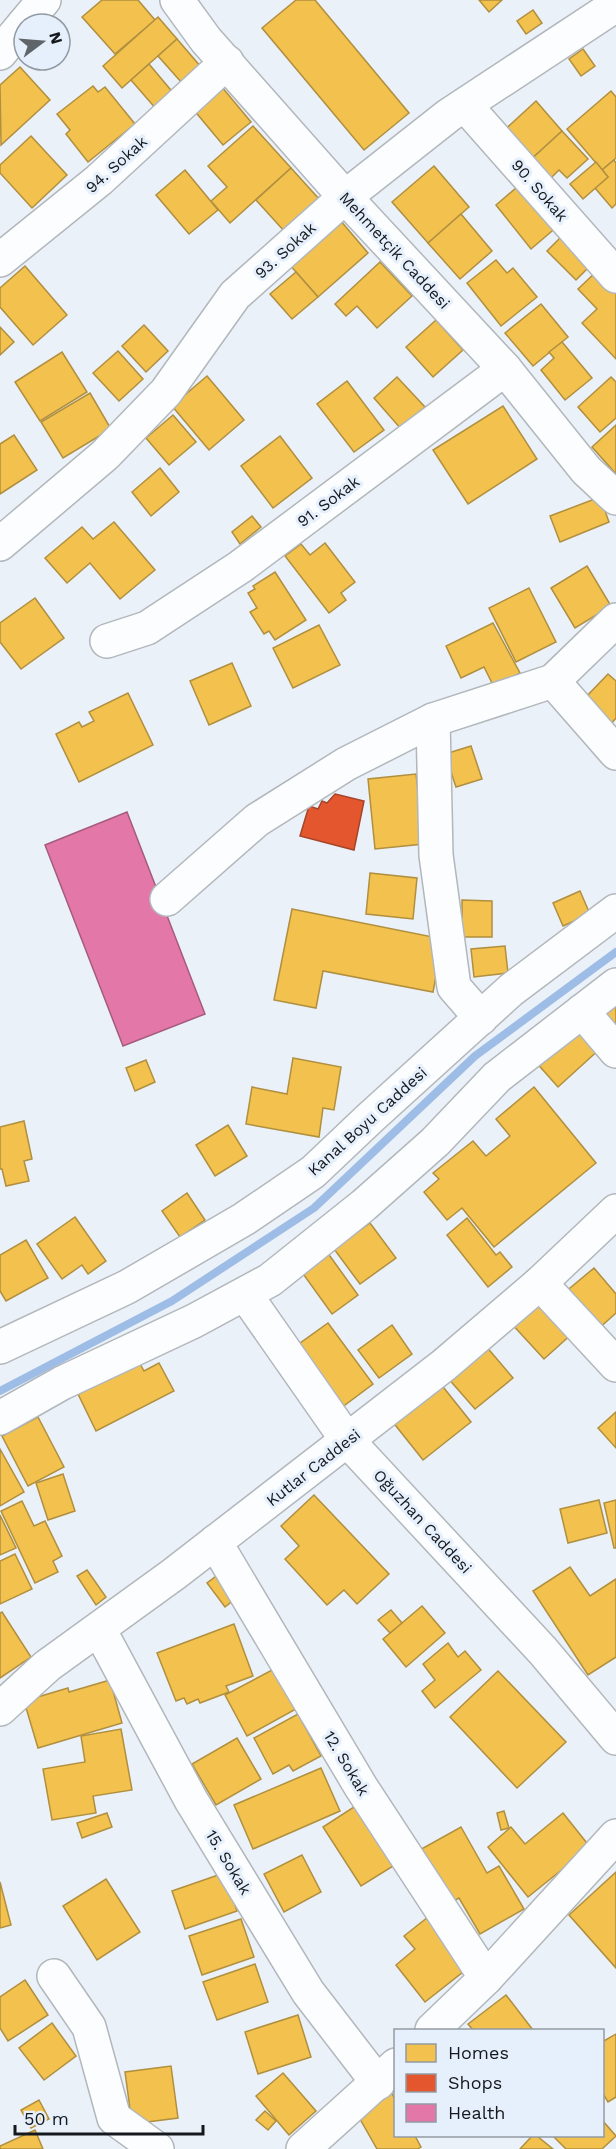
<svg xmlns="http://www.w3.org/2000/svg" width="616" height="2149" font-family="'Work Sans',sans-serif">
<rect width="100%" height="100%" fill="#ebf1f8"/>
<!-- homes -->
<g fill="#f2c14e" stroke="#b08f3f" stroke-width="1.5">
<path d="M102 0H138L155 20 115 54 82 17Z"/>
<path d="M296 0H315L409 113 364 150 262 28Z"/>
<path d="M479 0H502L489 12Z"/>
<path d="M533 10 542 23 526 34 517 21Z"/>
<path d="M158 17 177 39 122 88 103 66Z"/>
<path d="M177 39 201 67 182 83 158 56Z"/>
<path d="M583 49 595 66 581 76 569 59Z"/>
<path d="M149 64 175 95 157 110 131 80Z"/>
<path d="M20 67 50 100 1 145 0 85Z"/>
<path d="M93 86 98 92 105 87 135 124 88 162 66 134 70 130 57 114Z"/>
<path d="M221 86 251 122 223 145 193 109Z"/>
<path d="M611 91 616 97V158L602 170 567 129Z"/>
<path d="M536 101 562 131 526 164 499 135Z"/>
<path d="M253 126 291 168 230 223 211 201 227 187 208 166Z"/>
<path d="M562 131 588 159 567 178 559 170 544 185 526 164Z"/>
<path d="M31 136 67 175 32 208 0 173V165Z"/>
<path d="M614 160 616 163V204L612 208 595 188 608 177 602 170Z"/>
<path d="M596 162 608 177 583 199 570 184Z"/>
<path d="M434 166 469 207 428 243 392 202Z"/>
<path d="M291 168 320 200 285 232 256 200Z"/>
<path d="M185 170 218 210 189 234 156 195Z"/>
<path d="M523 182 558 226 531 249 496 205Z"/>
<path d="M461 214 492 251 460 279 428 243Z"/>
<path d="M340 220 368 253 318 297 289 264Z"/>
<path d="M563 235 592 264 576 280 547 251Z"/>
<path d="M496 260 507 273 513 268 537 297 501 326 467 283Z"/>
<path d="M380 262 412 296 377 328 357 306 346 316 335 304Z"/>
<path d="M25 266 67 315 33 345 0 307V288Z"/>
<path d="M598 270 616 290V359L582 323 597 309 578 289Z"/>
<path d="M296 272 318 297 292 319 270 294Z"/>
<path d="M541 304 568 337 533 366 505 333Z"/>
<path d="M436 320 463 350 433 377 406 347Z"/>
<path d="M144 325 168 351 146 372 122 346Z"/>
<path d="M0 327 14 342 0 355Z"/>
<path d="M562 342 592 378 565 400 541 370 554 358 549 352Z"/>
<path d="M118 351 143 379 119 401 93 373Z"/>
<path d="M62 352 87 392 40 421 15 382Z"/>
<path d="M207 376 244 420 209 450 172 406Z"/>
<path d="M397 377 425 407 401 429 374 398Z"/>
<path d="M611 377 616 382V418L600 432 578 407Z"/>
<path d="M347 381 384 430 354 452 317 404Z"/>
<path d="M90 393 111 429 63 458 41 422Z"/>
<path d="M503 406 537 459 468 504 433 450Z"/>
<path d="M173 415 196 442 169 465 146 438Z"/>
<path d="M616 425V474L592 447Z"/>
<path d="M14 435 37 470 0 494V444Z"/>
<path d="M280 436 312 478 273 508 241 466Z"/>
<path d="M160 468 179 492 151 516 132 492Z"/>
<path d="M600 497 609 522 560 542 550 516Z"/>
<path d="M252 516 261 527 240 544 232 532Z"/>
<path d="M114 522 155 570 120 599 90 563 67 583 45 558 82 527 93 539Z"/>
<path d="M325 543 355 582 341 593 346 600 329 613 285 556 301 544 310 555Z"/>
<path d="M587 566 611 606 575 628 551 588Z"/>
<path d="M275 572 306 620 275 640 269 631 264 634 250 612 257 608 248 593 255 589 253 586Z"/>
<path d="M529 588 556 642 516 662 489 608Z"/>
<path d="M35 598 64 638 21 669 0 642V623Z"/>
<path d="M493 623 520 673 494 687 484 667 461 678 446 646Z"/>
<path d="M319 625 340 665 293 688 273 648Z"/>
<path d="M232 663 251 706 209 725 190 681Z"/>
<path d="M608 674 616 681V718L610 725 583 700Z"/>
<path d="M128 693 153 745 79 782 56 734 79 722 82 727 94 721 89 712Z"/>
<path d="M471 746 482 779 456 787 445 754Z"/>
<path d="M416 774 424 844 375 849 368 779Z"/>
<path d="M370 873 417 878 413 919 366 914Z"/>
<path d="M580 891 590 914 563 926 553 903Z"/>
<path d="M462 900 492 901V937H462Z"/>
<path d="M292 909 443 939 433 992 323 971 316 1008 274 1000Z"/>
<path d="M505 946 508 973 474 977 471 949Z"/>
<path d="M616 1000V1029L602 1013Z"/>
<path d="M579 1021 602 1047 558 1087 534 1060Z"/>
<path d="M293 1058 341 1067 334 1110 323 1108 319 1137 246 1124 252 1087 287 1094Z"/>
<path d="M146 1060 155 1082 135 1091 126 1068Z"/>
<path d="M534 1087 596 1163 494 1247 462 1208 447 1220 424 1192 439 1179 433 1173 473 1141 486 1156 510 1136 496 1119Z"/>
<path d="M24 1121 32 1159 24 1161 29 1181 6 1186 2 1169H0V1127Z"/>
<path d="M228 1125 247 1156 215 1176 196 1145Z"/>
<path d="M187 1193 205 1220 180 1237 162 1211Z"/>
<path d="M75 1217 106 1261 88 1274 82 1265 62 1279 37 1244Z"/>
<path d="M467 1218 496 1255 500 1252 512 1267 488 1287 447 1235Z"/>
<path d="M370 1223 396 1258 360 1284 334 1249Z"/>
<path d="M26 1240 48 1278 6 1301 0 1291V1255Z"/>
<path d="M327 1252 358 1295 332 1314 301 1271Z"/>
<path d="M594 1268 616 1294V1313L596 1331 564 1293Z"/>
<path d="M540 1295 574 1332 544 1359 510 1322Z"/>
<path d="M328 1323 373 1384 341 1408 296 1346Z"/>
<path d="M392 1325 412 1354 379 1378 358 1350Z"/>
<path d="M485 1345 513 1378 475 1409 447 1377Z"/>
<path d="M138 1360 144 1371 159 1363 174 1391 96 1431 77 1392Z"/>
<path d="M440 1383 471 1422 423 1460 392 1421Z"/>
<path d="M616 1412V1448L598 1428Z"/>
<path d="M38 1417 64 1467 28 1486 2 1436Z"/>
<path d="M0 1449 24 1492 0 1506Z"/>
<path d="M63 1474 75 1511 48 1520 36 1483Z"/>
<path d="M314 1495 389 1574 357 1604 344 1590 327 1605 285 1559 299 1546 281 1526Z"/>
<path d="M599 1500 607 1533 568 1543 560 1509Z"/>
<path d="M616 1500V1548H614L604 1503Z"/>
<path d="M22 1501 34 1526 45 1521 62 1556 53 1561 58 1572 35 1583 1 1511Z"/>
<path d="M0 1515 16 1548 0 1555Z"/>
<path d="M15 1554 32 1589 0 1604V1561Z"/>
<path d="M570 1567 590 1596 616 1579V1657L588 1675 533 1591Z"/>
<path d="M87 1570 106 1597 96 1605 77 1576Z"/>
<path d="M223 1571 240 1595 225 1607 207 1583Z"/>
<path d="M422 1606 445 1633 406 1667 383 1639Z"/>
<path d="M391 1610 402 1623 390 1633 378 1620Z"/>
<path d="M2 1612 31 1657 0 1678V1613Z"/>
<path d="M234 1624 253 1676 226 1686 229 1692 200 1703 198 1699 187 1704 184 1698 176 1701 157 1653Z"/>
<path d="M448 1643 458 1657 465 1651 481 1670 435 1708 422 1691 435 1680 423 1664Z"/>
<path d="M274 1669 296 1709 247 1736 225 1695Z"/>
<path d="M498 1671 566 1742 517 1788 450 1717Z"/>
<path d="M110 1680 122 1723 38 1748 24 1701 68 1688 69 1692Z"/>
<path d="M298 1714 321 1756 293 1771 289 1765 273 1774 254 1738Z"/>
<path d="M121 1729 132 1790 93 1796 96 1813 52 1820 43 1769 85 1762 81 1736Z"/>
<path d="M237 1738 261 1779 216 1805 192 1764Z"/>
<path d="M321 1768 340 1811 253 1849 234 1805Z"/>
<path d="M360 1803 398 1863 361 1886 323 1827Z"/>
<path d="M504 1811 509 1828 501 1830 497 1813Z"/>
<path d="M107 1813 112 1827 82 1838 77 1823Z"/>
<path d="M563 1813 590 1847 528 1897 488 1847 511 1827 525 1844Z"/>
<path d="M461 1827 487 1873 499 1866 524 1909 480 1934 459 1898 446 1905 416 1852Z"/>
<path d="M302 1855 321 1892 284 1912 264 1874Z"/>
<path d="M616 1872V1968L569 1915Z"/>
<path d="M224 1873 237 1911 185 1929 172 1891Z"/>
<path d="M106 1879 140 1932 97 1960 63 1906Z"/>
<path d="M0 1882 11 1925 0 1928Z"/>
<path d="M428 1917 468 1968 425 2002 396 1965 415 1949 404 1936Z"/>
<path d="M241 1919 254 1957 202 1975 189 1936Z"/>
<path d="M255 1964 268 2002 217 2020 203 1982Z"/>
<path d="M25 1980 48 2015 8 2041 0 2028V1997Z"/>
<path d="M506 1995 533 2030H473L468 2024Z"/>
<path d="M298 2015 311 2057 258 2074 245 2032Z"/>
<path d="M52 2023 76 2056 44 2080 19 2048Z"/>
<path d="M616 2034V2097L608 2102 602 2092V2042Z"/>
<path d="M171 2066 178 2118 132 2124 125 2072Z"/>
<path d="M283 2073 316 2111 289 2135 256 2096Z"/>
<path d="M391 2092 396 2101V2136H415L421 2147 418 2149H377L356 2112Z"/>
<path d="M39 2100 49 2119 31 2128 21 2110Z"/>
<path d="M265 2111 276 2121 268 2130 256 2120Z"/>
<path d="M602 2120 616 2136 602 2149H566L553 2136H602Z"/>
<path d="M35 2130 43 2149H0V2146Z"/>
<path d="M532 2136H537L553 2149H520Z"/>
</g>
<!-- shops -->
<path fill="#e4572e" stroke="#a64429" stroke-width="1.5" d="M335 794 364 801 354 850 300 836 309 806 318 809 322 801 327 803Z"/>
<!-- health -->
<path fill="#e377a8" stroke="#a55b7e" stroke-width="1.5" d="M127 812 205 1014 123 1046 45 845Z"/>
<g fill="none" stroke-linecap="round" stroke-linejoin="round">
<!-- stream -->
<path stroke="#9ebde6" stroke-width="8" d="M0 1391 172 1301 314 1208 475 1056 616 952"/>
<!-- minor casing -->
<g stroke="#b2b7bc" stroke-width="36">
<g id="minor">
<path d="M177 0 206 40 345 197 505 369 586 470 616 498"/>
<path d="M24 24 44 0"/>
<path d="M0 53 24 24"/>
<path d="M465 105 616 276"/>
<path d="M0 260 99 180 227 62"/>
<path d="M0 544 105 455 166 392 235 295 345 197 449 115 616 5"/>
<path d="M107 641 147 628 240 567 505 369"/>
<path d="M553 681 616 753"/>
<path d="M433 720 436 855 454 987 481 1018"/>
<path d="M167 899 257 820 346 764 433 720 553 681 616 620"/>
<path d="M582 1011 616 1051"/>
<path d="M540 1283 616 1365"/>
<path d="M245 1294 347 1440 543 1651 616 1738"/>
<path d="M0 1347 127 1287 244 1219 313 1172 370 1118 511 990 616 911"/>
<path d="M0 1418 62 1383 194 1321 270 1280 364 1205 435 1142 497 1077 616 985"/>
<path d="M215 1542 361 1787 486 1978"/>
<path d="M99 1629 191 1800 308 1992 378 2083"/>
<path d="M0 1709 47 1666 174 1574 444 1365 540 1283 616 1211"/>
<path d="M54 1976 89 2027 114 2118 157 2149"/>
<path d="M432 2030 486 1978 616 1836"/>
<path d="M303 2149 396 2065"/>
</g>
</g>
<!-- minor -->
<use href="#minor" stroke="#fcfdfe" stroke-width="33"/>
</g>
<g text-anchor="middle" stroke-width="6" stroke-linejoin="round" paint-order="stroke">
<!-- street labels -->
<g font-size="16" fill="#15191d" stroke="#e6f0fd">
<text transform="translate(116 164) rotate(-42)" y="6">94. Sokak</text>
<text transform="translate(540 190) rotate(49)" y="6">90. Sokak</text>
<text transform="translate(285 250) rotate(-42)" y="6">93. Sokak</text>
<text transform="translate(395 250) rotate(47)" y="6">Mehmetçik Caddesi</text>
<text transform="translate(328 501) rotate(-37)" y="6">91. Sokak</text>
<text transform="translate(367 1121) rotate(-42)" y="6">Kanal Boyu Caddesi</text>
<text transform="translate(313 1467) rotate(-38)" y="6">Kutlar Caddesi</text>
<text transform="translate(423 1521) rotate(47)" y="6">Oğuzhan Caddesi</text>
<text transform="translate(347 1763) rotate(59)" y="6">12. Sokak</text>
<text transform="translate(229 1862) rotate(59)" y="6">15. Sokak</text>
</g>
</g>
<!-- legend -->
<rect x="394" y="2029" width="210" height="108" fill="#e6f0fd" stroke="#929aa3" stroke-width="1.5"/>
<rect x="406" y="2044" width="30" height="18" fill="#f2c14e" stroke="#929aa3" stroke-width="1.5"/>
<text x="448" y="2059" font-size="18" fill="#15191d">Homes</text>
<rect x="406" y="2074" width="30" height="18" fill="#e4572e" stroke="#929aa3" stroke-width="1.5"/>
<text x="448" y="2089" font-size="18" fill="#15191d">Shops</text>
<rect x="406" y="2104" width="30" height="18" fill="#e377a8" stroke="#929aa3" stroke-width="1.5"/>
<text x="448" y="2119" font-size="18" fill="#15191d">Health</text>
<!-- north arrow -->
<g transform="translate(42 42) rotate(74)"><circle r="28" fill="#e6f0fd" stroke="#929aa3" stroke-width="1.5"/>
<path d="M0-4.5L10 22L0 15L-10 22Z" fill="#60656a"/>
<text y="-9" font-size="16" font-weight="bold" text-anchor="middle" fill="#15191d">N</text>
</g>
<!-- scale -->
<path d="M15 2125v9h188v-9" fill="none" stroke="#15191d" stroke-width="3"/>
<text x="24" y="2125" font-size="18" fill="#15191d" stroke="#e6f0fd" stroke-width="4.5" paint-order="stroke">50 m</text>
</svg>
